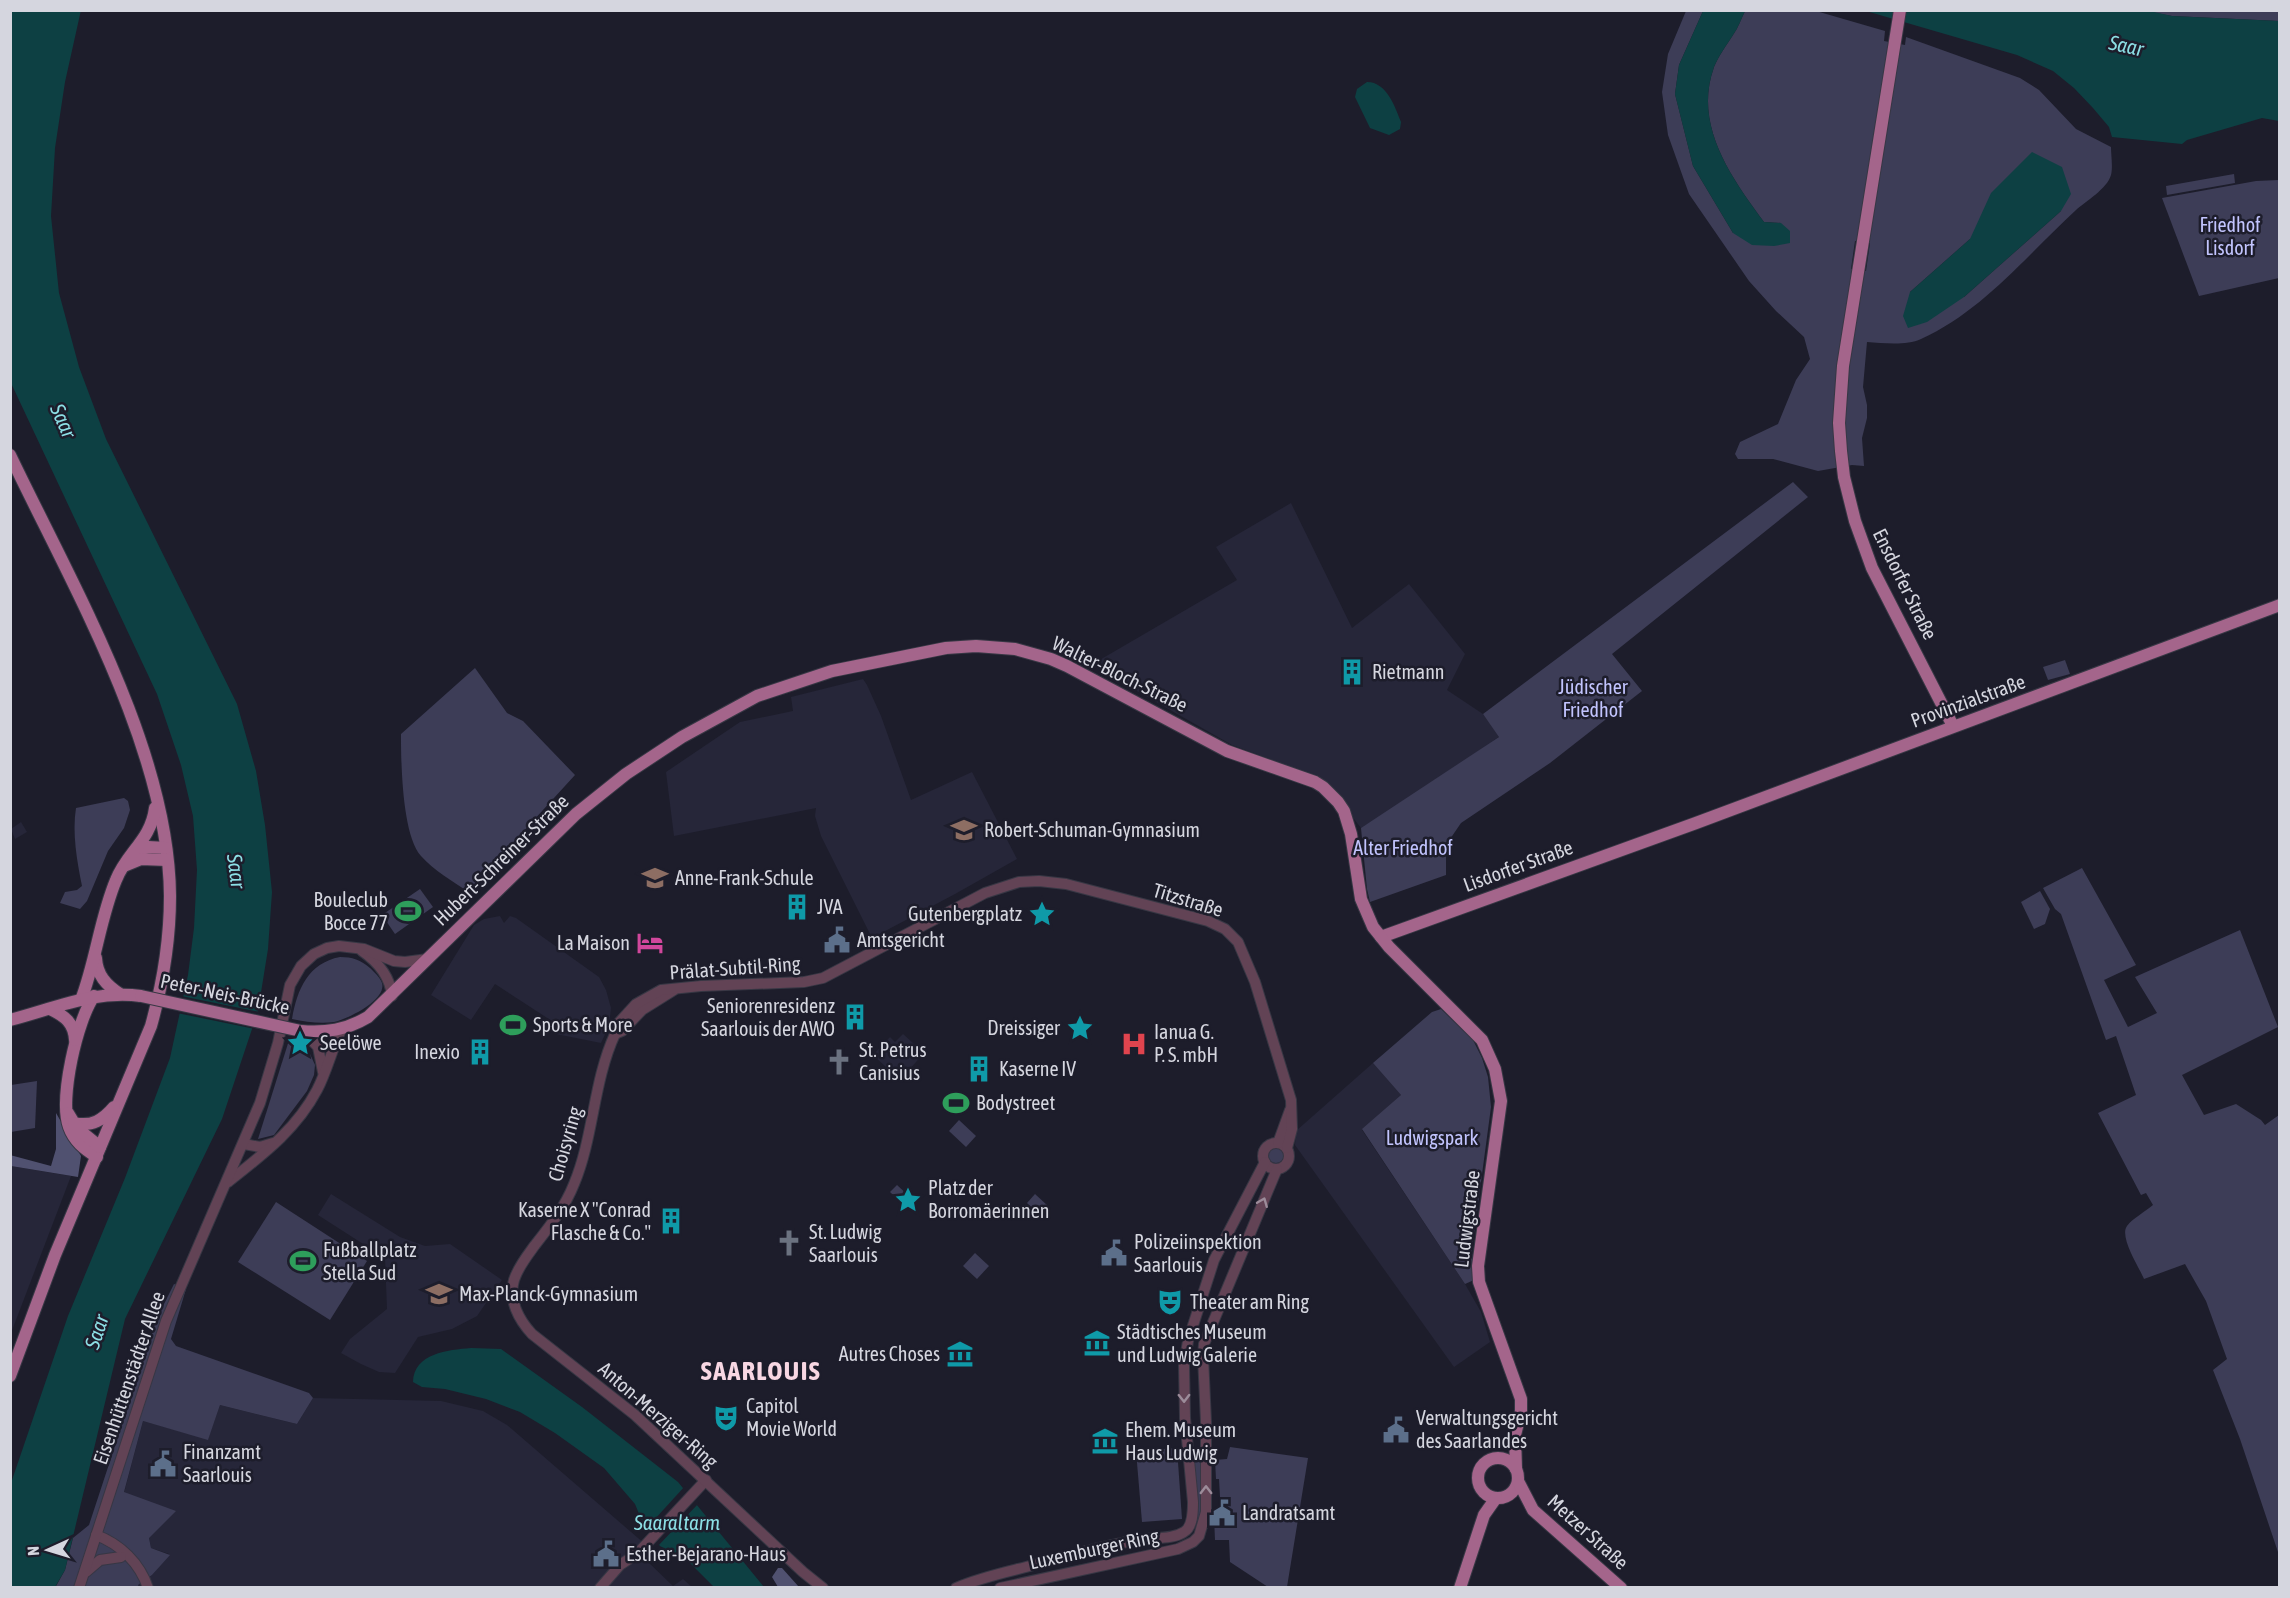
<svg xmlns="http://www.w3.org/2000/svg" width="2290" height="1598" font-family="'Asap Condensed',sans-serif">
<rect width="100%" height="100%" fill="#1d1d2b"/>
<!-- built -->
<g fill="#262639">
<path d="M1291 503 1352 628 1409 584 1465 654 1447 690 1483 714 1500 736 1421 792 1361 828 1327 784 1310 774 1232 745 1091 665 1237 580 1216 547Z"/>
<path d="M863 679 867 685 881 716 911 800 972 772 1017 859 955 894 872 938 821 836 815 816 816 808 674 836 666 772 740 722 793 711 791 697Z"/>
<path d="M21 822 27 832 15 839 11 829Z"/>
<path d="M500 916 504 923 510 916 516 918 599 977 606 990 611 1008 609 1026 601 1043 556 1034 558 1025 495 984 471 1020 431 995 474 925 484 919Z"/>
<path d="M903 1034 924 1053 900 1080 873 1055 890 1037 895 1042Z"/>
<path d="M1373 1063 1401 1095 1362 1130 1465 1284 1481 1312 1490 1342 1454 1367 1295 1145 1296 1131Z"/>
<path d="M11 1166 71 1176 11 1333Z"/>
<path d="M331 1194 400 1237 425 1246 450 1244 502 1280 477 1316 452 1329 418 1337 395 1373 379 1372 361 1364 341 1353 350 1339 387 1309 385 1258 318 1215Z"/>
<path d="M313 1398 441 1401 483 1411 507 1425 638 1538 653 1551 648 1562 673 1586 683 1579 692 1587H139L138 1585 152 1575 169 1554 151 1548 149 1538 124 1493 143 1421 208 1439 220 1405 297 1424Z"/>
</g>
<!-- green -->
<g fill="#3d3d57" fill-rule="evenodd">
<path d="M1686 11H1703L1679 65 1675 94 1693 166 1733 233 1781 223 1764 222C1731 177 1693 125 1714 67 1719 55 1726 46 1733 35 1738 28 1741 19 1745 11H1816L1885 31 1884 41 1905 45 1906 37 2020 78 2039 90 2076 129 2111 147C2111 155 2113 167 2111 175 2107 189 2086 201 2076 210 2027 255 1983 311 1921 339 1906 346 1883 343 1867 342L1863 387 1867 405V418L1862 438 1864 466 1852 465 1818 471 1773 459H1738L1735 454 1740 442 1778 424 1796 380 1810 359 1804 337 1776 311 1749 281 1689 194 1668 135 1662 92 1668 54ZM2061 211 1964 297 1910 292 1970 239ZM1855 241 1870 243 1866 271 1851 269Z"/>
<path d="M2145 11H2279V21L2172 16Z"/>
<path d="M2234 174 2235 183 2167 195 2166 186Z"/>
<path d="M2279 180V278L2199 296 2162 198 2256 181Z"/>
<path d="M1793 482 1808 497 1612 654 1642 691 1550 763 1461 823 1446 845V875L1370 902 1367 889 1361 828 1499 737 1483 714Z"/>
<path d="M2065 660 2070 674 2048 680 2043 667Z"/>
<path d="M475 668 507 713 523 721 575 775 468 892C453 881 433 870 421 856 402 835 401 762 401 734Z"/>
<path d="M124 798 128 801 130 810 124 828 108 851 87 901 80 909 60 903 65 892 77 890 82 886C77 861 72 833 76 808Z"/>
<path d="M2082 868 2136 965 2104 980 2128 1027 2157 1013 2135 977 2240 930 2278 1027 2182 1075 2204 1115 2236 1104 2261 1120 2265 1125 2279 1115V1555L2240 1439 2213 1370 2227 1359 2206 1301 2185 1264 2144 1279C2139 1267 2119 1237 2127 1226 2133 1218 2145 1212 2153 1205L2146 1193 2141 1195 2098 1113 2136 1095 2116 1036 2106 1040 2061 914 2055 909 2043 888Z"/>
<path d="M420 889 433 907 395 934 382 915Z"/>
<path d="M2040 891 2050 909 2045 924 2034 929 2021 902Z"/>
<path d="M340 957C352 957 361 960 370 968 374 972 380 977 382 983 387 1000 348 1019 334 1022 321 1024 306 1022 292 1019 297 990 308 963 340 957Z"/>
<path d="M1441 1009 1473 1040 1482 1058 1488 1077 1491 1107 1472 1249 1474 1280 1465 1284 1362 1129 1401 1095 1373 1063 1432 1012Z"/>
<path d="M290 1037 299 1039 306 1045 315 1065 314 1075 307 1091 274 1135 258 1139Z"/>
<path d="M37 1081 35 1128 11 1132V1085Z"/>
<path d="M959 1120 976 1136 966 1147 949 1131Z"/>
<circle cx="1276" cy="1155" r="8"/>
<path d="M897 1185 912 1199 906 1207 890 1192Z"/>
<path d="M1035 1194 1048 1206 1039 1215 1027 1203Z"/>
<path d="M276 1202 367 1261 330 1320 238 1262Z"/>
<path d="M975 1253 989 1266 977 1279 963 1266Z"/>
<path d="M174 1284 186 1289 171 1339 176 1346 309 1393 313 1398 297 1424 220 1405 208 1440 143 1421 124 1492 176 1511 149 1538 151 1548 170 1555 152 1575 138 1585 139 1587 55 1588 65 1570 73 1538 89 1525 157 1318Z"/>
<path d="M1230 1447 1308 1458 1287 1587H1268L1230 1562 1229 1540H1215L1214 1517H1216V1509L1219 1508V1497H1220L1219 1479H1216L1215 1460 1227 1459Z"/>
<path d="M1177 1448 1182 1519 1142 1522 1136 1451Z"/>
<path d="M1193 1452H1199L1201 1454 1202 1508 1198 1523 1195 1522Z"/>
</g>
<!-- forest -->
<g fill="#505170">
<path d="M56 1113 81 1156 78 1177 11 1166 10 1155 51 1166 56 1149Z"/>
<path d="M778 1568H782L799 1587H778L772 1577Z"/>
</g>
<!-- water -->
<g fill="#0d4043">
<path d="M81 10 65 82 55 148 51 216 59 293 79 367 106 439 237 704 256 771 265 825 272 892 268 949 258 1011 222 1119 125 1319 65 1570 55 1587 11 1588V1483L68 1316 125 1178 170 1058 188 975 194 928 197 870 193 816 181 765 157 694 11 383V11Z"/>
<path d="M2145 10 2172 16 2279 21V121L2262 118 2187 140 2182 144 2112 137 2109 127 2093 108 2074 88 2053 71 2017 55 1866 11Z"/>
<path d="M1703 11H1745C1741 19 1738 28 1733 35 1726 46 1719 55 1714 67 1693 125 1731 177 1764 222L1781 223 1790 231V243L1774 246 1752 245 1733 233 1693 166 1675 94 1679 65Z"/>
<path d="M1367 82C1387 82 1395 107 1401 122L1400 129 1389 135 1370 128 1355 97 1357 89Z"/>
<path d="M2032 152 2062 167 2071 194 2061 211 1964 297 1927 322 1908 328 1903 316 1910 292 1970 239 1991 193Z"/>
<path d="M471 1348 501 1349 582 1407 678 1482 764 1587H714L688 1561 660 1546 644 1526 635 1504 604 1468 555 1433 520 1412 486 1399 445 1389 422 1387 413 1382C414 1353 448 1350 471 1348Z"/>
</g>
<!-- pier -->
<g fill="#1d1d2b">
<path d="M181 996 260 1012 255 1029 177 1013Z"/>
<path d="M685 1486 699 1503 657 1547 644 1531Z"/>
</g>
<g fill="none" stroke-linecap="round" stroke-linejoin="round">
<!-- minor casing -->
<g stroke="#373744" stroke-width="12">
<g id="minor">
<path d="M362 951C378 962 390 976 392 996"/>
<path d="M303 1031 318 1047 323 1072"/>
<path d="M615 1034 622 1031 642 1010 674 990"/>
<circle cx="1276" cy="1156" r="13"/>
<path d="M1278 1143 1290 1110"/>
<path d="M244 1144 260 1147 273 1143"/>
<path d="M228 1182C262 1155 296 1130 317 1090 327 1071 332 1049 341 1030"/>
<path d="M96 1535C120 1544 140 1563 148 1588"/>
<path d="M86 1572 100 1560 121 1557"/>
<path d="M79 1588 166 1321 260 1103 278 1043 290 985 301 966 314 954 327 948 339 946 364 949 394 961 405 962 428 959"/>
<path d="M600 1588 620 1565 638 1553 706 1480"/>
<path d="M823 1588 803 1572 635 1415 532 1334C519 1320 508 1300 514 1280 518 1267 527 1256 535 1245 550 1226 565 1207 574 1184 594 1136 593 1082 615 1034L614 1028 636 1004 661 990 701 986 804 982 823 978 985 893 1019 882 1039 881 1066 884 1208 921 1225 929 1238 942 1255 982 1291 1100 1292 1129 1287 1148"/>
<path d="M956 1588C979 1578 1002 1573 1026 1567 1063 1557 1101 1546 1138 1540 1152 1537 1172 1540 1184 1532 1193 1527 1193 1511 1193 1502L1185 1418 1184 1365 1188 1341 1214 1260 1265 1162"/>
<path d="M1000 1588 1178 1549 1193 1542 1199 1536 1206 1512V1422L1203 1356 1204 1344 1277 1169"/>
</g>
</g>
<!-- major casing -->
<g stroke="#373744" stroke-width="14">
<g id="major">
<path d="M1900 10 1843 366 1839 423 1841 451 1844 477 1855 521 1872 568 1953 726"/>
<path d="M10 455C72 585 169 750 170 896 170 941 163 983 151 1026L55 1255 10 1376"/>
<path d="M135 851 148 847 166 848"/>
<path d="M124 866 141 859 167 860"/>
<path d="M1381 937 1696 823 2280 605"/>
<path d="M96 958C97 975 106 985 120 994"/>
<path d="M94 996C77 1020 59 1099 69 1127 74 1141 84 1149 97 1157"/>
<path d="M81 1000C96 961 100 918 116 880 127 852 151 840 155 808"/>
<path d="M50 1009C65 1016 74 1023 75 1040"/>
<path d="M10 1020C56 1008 94 990 141 996"/>
<path d="M301 1031C326 1033 346 1030 368 1017L576 814 626 774 682 737 757 696 832 671 946 648 976 646 1015 649 1051 659 1067 666 1227 751 1315 782 1323 787 1338 802 1344 811 1351 834 1361 899 1373 927 1389 947 1482 1040 1495 1069 1501 1101 1478 1266 1479 1282 1521 1399V1411L1515 1435 1516 1469"/>
<path d="M68 1113 74 1123C92 1127 103 1120 114 1107"/>
<path d="M74 1123 84 1134 100 1147"/>
<circle cx="1498" cy="1478" r="20"/>
<path d="M1518 1481 1533 1510 1621 1588"/>
<path d="M1460 1588 1484 1515 1496 1498"/>
</g>
</g>
<!-- minor -->
<use href="#minor" stroke="#624355" stroke-width="10"/>
<!-- major -->
<use href="#major" stroke="#a4658b" stroke-width="12"/>
<!-- major-bridge casing -->
<g stroke="#373744" stroke-width="14" stroke-linecap="butt">
<path id="major-bridge" d="M141 996 301 1031"/>
</g>
<!-- major-bridge -->
<use href="#major-bridge" stroke="#a4658b" stroke-width="12"/>
</g>
<!-- one-way arrows -->
<defs><path id="oneway-chevron" d="M-2-3.5L2.5 0L-2 3.5" fill="none" stroke-width="1.6" stroke-linecap="round" stroke-linejoin="round" transform="scale(1.5)"/></defs>
<g stroke="#9c8c9a">
<use href="#oneway-chevron" transform="translate(1263 1202) rotate(-68)"/>
<use href="#oneway-chevron" transform="translate(1184 1398) rotate(89)"/>
<use href="#oneway-chevron" transform="translate(1206 1490) rotate(-90)"/>
</g>
<!-- icons -->
<defs>
<g id="building-bare" transform="scale(2.07)"><path d="M-4-6H4V6H1V3H-1V6H-4ZM-2.5-4.3h1.7v1.8h-1.7ZM.8-4.3h1.7v1.8H.8ZM-2.5-1h1.7V.8h-1.7ZM.8-1h1.7V.8H.8Z" fill="#0f9aa8" stroke="#1d1d2b" stroke-width="2.5" paint-order="stroke"/></g>
<g id="school-bare" transform="scale(2.07)"><path d="M0-5L7-2L0 1L-7-2ZM-4 1L0 2.5L4 1V4Q0 6-4 4Z" fill="#8d6e63" stroke="#1d1d2b" stroke-width="2.5" paint-order="stroke"/></g>
<g id="stadium-bare" transform="scale(2.07)"><path d="M0-5a6.5 5 0 1 0 0 10a6.5 5 0 1 0 0-10ZM-3.5-1.8h7v3.6h-7Z" fill="#2e9e5b" stroke="#1d1d2b" stroke-width="2.5" paint-order="stroke"/></g>
<g id="sight-bare" transform="scale(2.07)"><path d="M0-6L1.8-2.2L6-1.7L2.9 1.2L3.7 5.4L0 3.3L-3.7 5.4L-2.9 1.2L-6-1.7L-1.8-2.2Z" fill="#0f9aa8" stroke="#1d1d2b" stroke-width="2.5" paint-order="stroke"/></g>
<g id="civic-bare" transform="scale(2.07)"><path d="M-.6-6.5H3V-4.5H.6V-3L4-1V1h2V6H-6V1h2V-1L-.6-3ZM-1.2 2.5V6h2.4V2.5Z" fill="#5c6f8a" stroke="#1d1d2b" stroke-width="2.5" paint-order="stroke"/></g>
<g id="hotel-bare" transform="scale(2.07)"><path d="M-6-4.5h1.5V1H6V5H4.5V3h-9V5H-6ZM-4 0a1.8 1.8 0 1 1 3.6 0ZM.5 0V-2.5h3Q6-2.5 6 0Z" fill="#d1479c" stroke="#1d1d2b" stroke-width="2.5" paint-order="stroke"/></g>
<g id="hospital-bare" transform="scale(2.07)"><path d="M-5-5h3v3.5h4V-5h3V5h-3V1.5h-4V5h-3Z" fill="#e0444e" stroke="#1d1d2b" stroke-width="2.5" paint-order="stroke"/></g>
<g id="church-bare" transform="scale(2.07)"><path d="M-1.2-6h2.4v3.5h3.3v2.4h-3.3V6h-2.4V-.1h-3.3v-2.4h3.3Z" fill="#6b7280" stroke="#1d1d2b" stroke-width="2.5" paint-order="stroke"/></g>
<g id="theatre-bare" transform="scale(2.07)"><path d="M-5-5.5Q0-4 5-5.5V0Q5 5 0 6Q-5 5-5 0ZM-3.3-2.5H-1v1.5H-3.3ZM1-2.5H3.3v1.5H1ZM-2.8 1Q0 5.5 2.8 1Z" fill="#0f9aa8" stroke="#1d1d2b" stroke-width="2.5" paint-order="stroke"/></g>
<g id="museum-bare" transform="scale(2.07)"><path d="M0-6L6-3V-2H-6V-3ZM-5-1h2V3h-2ZM-1-1h2V3h-2ZM3-1h2V3H3ZM-6 4H6V6H-6Z" fill="#0f9aa8" stroke="#1d1d2b" stroke-width="2.5" paint-order="stroke"/></g>
</defs>
<g fill-rule="evenodd">
<use href="#building-bare" x="1352" y="672"/>
<use href="#school-bare" x="964" y="830"/>
<use href="#school-bare" x="655" y="878"/>
<use href="#building-bare" x="797" y="907"/>
<use href="#stadium-bare" x="408" y="911"/>
<use href="#sight-bare" x="1042" y="914"/>
<use href="#civic-bare" x="837" y="940"/>
<use href="#hotel-bare" x="650" y="943"/>
<use href="#building-bare" x="855" y="1017"/>
<use href="#stadium-bare" x="513" y="1025"/>
<use href="#sight-bare" x="1080" y="1028"/>
<use href="#sight-bare" x="300" y="1043"/>
<use href="#hospital-bare" x="1134" y="1044"/>
<use href="#building-bare" x="480" y="1052"/>
<use href="#church-bare" x="839" y="1062"/>
<use href="#building-bare" x="979" y="1069"/>
<use href="#stadium-bare" x="956" y="1103"/>
<use href="#sight-bare" x="908" y="1200"/>
<use href="#building-bare" x="671" y="1221"/>
<use href="#church-bare" x="789" y="1243"/>
<use href="#civic-bare" x="1114" y="1253"/>
<use href="#stadium-bare" x="303" y="1261"/>
<use href="#school-bare" x="439" y="1294"/>
<use href="#theatre-bare" x="1170" y="1302"/>
<use href="#museum-bare" x="1097" y="1343"/>
<use href="#museum-bare" x="960" y="1354"/>
<use href="#theatre-bare" x="726" y="1418"/>
<use href="#civic-bare" x="1396" y="1430"/>
<use href="#museum-bare" x="1105" y="1441"/>
<use href="#civic-bare" x="163" y="1464"/>
<use href="#civic-bare" x="1222" y="1513"/>
<use href="#civic-bare" x="606" y="1554"/>
</g>
<g text-anchor="middle" stroke-width="5" stroke-linejoin="round" paint-order="stroke">
<!-- park labels -->
<g font-size="20" fill="#c2c4fe" stroke="#1d1d2b">
<text x="2230" y="232">Friedhof<tspan x="2230" dy="23">Lisdorf</tspan></text>
<text x="1593" y="694">Jüdischer<tspan x="1593" dy="23">Friedhof</tspan></text>
<text x="1403" y="855">Alter Friedhof</text>
<text x="1432" y="1145">Ludwigspark</text>
</g>
<!-- street labels -->
<g font-size="20" fill="#d5d6df" stroke="#1d1d2b">
<text transform="translate(1905 584) rotate(64)" y="7">Ensdorfer Straße</text>
<text transform="translate(1120 674) rotate(26)" y="7">Walter-Bloch-Straße</text>
<text transform="translate(1968 701) rotate(-20)" y="7">Provinzialstraße</text>
<text transform="translate(501 860) rotate(-44)" y="7">Hubert-Schreiner-Straße</text>
<text transform="translate(1518 866) rotate(-20)" y="7">Lisdorfer Straße</text>
<text transform="translate(1188 900) rotate(17)" y="7">Titzstraße</text>
<text transform="translate(735 968) rotate(-4)" y="7">Prälat-Subtil-Ring</text>
<text transform="translate(225 994) rotate(12)" y="7">Peter-Neis-Brücke</text>
<text transform="translate(565 1144) rotate(-74)" y="7">Choisyring</text>
<text transform="translate(1467 1219) rotate(-83)" y="7">Ludwigstraße</text>
<text transform="translate(129 1378) rotate(-71)" y="7">Eisenhüttenstädter Allee</text>
<text transform="translate(658 1415) rotate(41)" y="7">Anton-Merziger-Ring</text>
<text transform="translate(1588 1532) rotate(42)" y="7">Metzer Straße</text>
<text transform="translate(1094 1549) rotate(-12)" y="7">Luxemburger Ring</text>
</g>
<!-- poi labels -->
<g font-size="20" fill="#d5d6df" stroke="#1d1d2b" text-anchor="start">
<text x="1372" y="679">Rietmann</text>
<text x="984" y="837">Robert-Schuman-Gymnasium</text>
<text x="675" y="885">Anne-Frank-Schule</text>
<text x="388" y="907" text-anchor="end">Bouleclub<tspan x="388" dy="23">Bocce 77</tspan></text>
<text x="817" y="914">JVA</text>
<text x="1022" y="921" text-anchor="end">Gutenbergplatz</text>
<text x="857" y="947">Amtsgericht</text>
<text x="630" y="950" text-anchor="end">La Maison</text>
<text x="835" y="1013" text-anchor="end">Seniorenresidenz<tspan x="835" dy="23">Saarlouis der AWO</tspan></text>
<text x="533" y="1032">Sports &amp; More</text>
<text x="1060" y="1035" text-anchor="end">Dreissiger</text>
<text x="1154" y="1039">Ianua G.<tspan x="1154" dy="23">P. S. mbH</tspan></text>
<text x="320" y="1050">Seelöwe</text>
<text x="859" y="1057">St. Petrus<tspan x="859" dy="23">Canisius</tspan></text>
<text x="460" y="1059" text-anchor="end">Inexio</text>
<text x="999" y="1076">Kaserne IV</text>
<text x="976" y="1110">Bodystreet</text>
<text x="928" y="1195">Platz der<tspan x="928" dy="23">Borromäerinnen</tspan></text>
<text x="651" y="1217" text-anchor="end">Kaserne X "Conrad<tspan x="651" dy="23">Flasche &amp; Co."</tspan></text>
<text x="809" y="1239">St. Ludwig<tspan x="809" dy="23">Saarlouis</tspan></text>
<text x="1134" y="1249">Polizeiinspektion<tspan x="1134" dy="23">Saarlouis</tspan></text>
<text x="323" y="1257">Fußballplatz<tspan x="323" dy="23">Stella Sud</tspan></text>
<text x="459" y="1301">Max-Planck-Gymnasium</text>
<text x="1190" y="1309">Theater am Ring</text>
<text x="1117" y="1339">Städtisches Museum<tspan x="1117" dy="23">und Ludwig Galerie</tspan></text>
<text x="940" y="1361" text-anchor="end">Autres Choses</text>
<text x="746" y="1413">Capitol<tspan x="746" dy="23">Movie World</tspan></text>
<text x="1416" y="1425">Verwaltungsgericht<tspan x="1416" dy="23">des Saarlandes</tspan></text>
<text x="1125" y="1437">Ehem. Museum<tspan x="1125" dy="23">Haus Ludwig</tspan></text>
<text x="183" y="1459">Finanzamt<tspan x="183" dy="23">Saarlouis</tspan></text>
<text x="1242" y="1520">Landratsamt</text>
<text x="626" y="1561">Esther-Bejarano-Haus</text>
</g>
<!-- water labels -->
<g font-size="21" font-style="italic" fill="#8cdfe5" stroke="#1d1d2b">
<text transform="translate(2126 46) rotate(12)" y="7">Saar</text>
<text transform="translate(63 421) rotate(66)" y="7">Saar</text>
<text transform="translate(236 871) rotate(82)" y="7">Saar</text>
<text transform="translate(97 1332) rotate(-72)" y="7">Saar</text>
<text x="677" y="1530">Saaraltarm</text>
</g>
<!-- district labels -->
<g font-size="26" font-weight="bold" letter-spacing="1.5" fill="#f8d7e3" stroke="#1d1d2b">
<text x="761" y="1380">SAARLOUIS</text>
</g>
</g>
<!-- border -->
<rect width="2290" height="1598" fill="none" stroke="#d5d6df" stroke-width="24"/>
<!-- north arrow -->
<g transform="translate(48 1550) rotate(266)" stroke="#1d1d2b" stroke-width="4.5" paint-order="stroke">
<path d="M0-4.5L10 22L0 15L-10 22Z" fill="#d5d6df"/>
<text y="-9" font-size="16" font-weight="bold" text-anchor="middle" fill="#d5d6df">N</text>
</g>
</svg>
